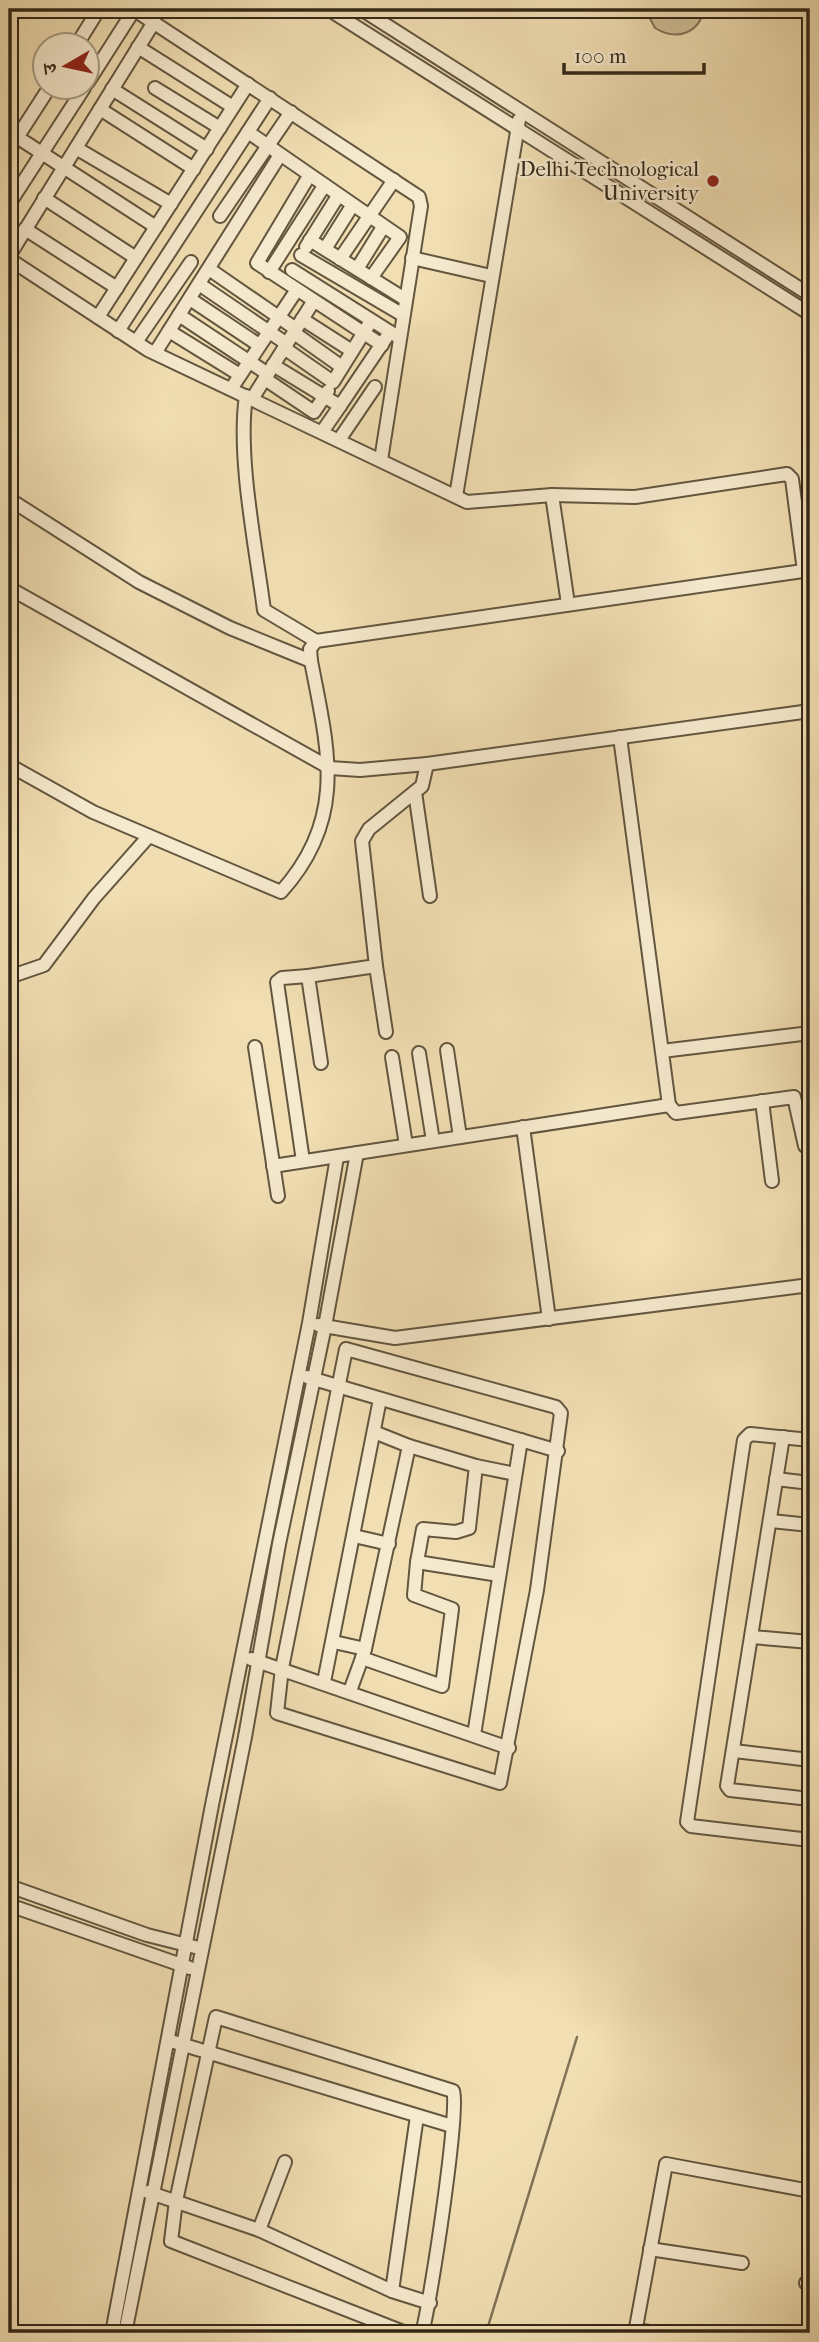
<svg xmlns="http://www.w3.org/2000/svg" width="819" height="2342" font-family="'IM FELL French Canon','Noto Serif Devanagari',serif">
<rect width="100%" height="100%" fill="#f1dfb3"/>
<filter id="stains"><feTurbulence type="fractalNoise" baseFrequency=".00286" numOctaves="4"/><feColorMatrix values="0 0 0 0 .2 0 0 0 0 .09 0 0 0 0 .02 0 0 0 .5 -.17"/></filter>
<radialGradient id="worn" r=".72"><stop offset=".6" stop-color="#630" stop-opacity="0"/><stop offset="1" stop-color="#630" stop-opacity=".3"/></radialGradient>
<!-- green -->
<path fill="#d1c099" stroke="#827458" stroke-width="2" d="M645 9H704C699 34 676 41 655 28Z"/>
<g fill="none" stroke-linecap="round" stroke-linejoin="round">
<!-- stream -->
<path stroke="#7f7155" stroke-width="2.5" d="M486 2333 577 2037"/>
<!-- minor casing -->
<g stroke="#63563f" stroke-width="16">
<g id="minor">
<path d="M133 9 419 197 421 206 381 460"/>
<path d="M328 9 810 314"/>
<path d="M361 9 810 295"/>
<path d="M76 46 99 9"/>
<path d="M138 47 233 107"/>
<path d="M88 82 134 10"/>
<path d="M155 88 220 128"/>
<path d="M112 89 207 149"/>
<path d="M100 109 194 169"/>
<path d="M248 132 400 237 371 278"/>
<path d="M17 137 156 227"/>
<path d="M76 148 171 204"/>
<path d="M9 150 49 88"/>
<path d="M309 176 257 263 382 345"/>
<path d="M44 198 136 258"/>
<path d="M9 204 84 88"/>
<path d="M220 216 291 112"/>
<path d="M25 229 117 288"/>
<path d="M310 240 405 299"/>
<path d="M306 247 338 196"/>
<path d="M325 249 352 206"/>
<path d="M301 255 403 315"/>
<path d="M9 256 154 22"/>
<path d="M412 258 491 276"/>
<path d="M9 259 148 350 467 502 552 495 568 604"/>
<path d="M340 259 394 180"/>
<path d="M209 269 296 329"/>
<path d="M357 269 383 227"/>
<path d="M292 270 395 335"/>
<path d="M269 272 324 186"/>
<path d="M199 284 287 344"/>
<path d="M190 299 259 345"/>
<path d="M179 315 268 374"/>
<path d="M98 317 248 84"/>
<path d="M302 319 352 351"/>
<path d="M118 331 270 98"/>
<path d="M169 331 240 375"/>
<path d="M294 333 342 367"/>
<path d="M136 342 191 262"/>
<path d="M284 348 333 382 371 321"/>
<path d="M155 353 280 155"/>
<path d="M273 365 340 406 390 332"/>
<path d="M265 379 314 412 328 391"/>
<path d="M231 389 296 291"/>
<path d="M246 396C237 456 256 548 264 610L316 641"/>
<path d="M252 399 313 302"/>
<path d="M322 432 340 406"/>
<path d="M339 440 375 387"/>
<path d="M552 495 635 497 787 474 792 479 804 571"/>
<path d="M456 496 519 120"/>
<path d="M9 499 139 582 230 628 311 661"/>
<path d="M9 588 330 768 360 770 427 764"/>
<path d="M9 765 93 812 281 892C348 818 328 749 311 661L310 649 316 641 810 570"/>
<path d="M415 792 430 896"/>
<path d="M376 966 386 1032"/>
<path d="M9 977 44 965 94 898 149 836"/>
<path d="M255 1047 278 1196"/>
<path d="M447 1050 460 1137"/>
<path d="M662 1051 810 1033"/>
<path d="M419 1053 433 1141"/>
<path d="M392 1057 406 1145"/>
<path d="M321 1063 308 976 376 966 362 841 369 829 422 786 427 764 810 711"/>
<path d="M762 1101 772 1181"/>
<path d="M669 1105 676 1113 794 1097 805 1146"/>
<path d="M523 1127 549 1319"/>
<path d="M303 1161 277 982 282 978 308 976"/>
<path d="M273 1166 669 1105 620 737"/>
<path d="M318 1325 395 1338 810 1285"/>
<path d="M346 1349 556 1407 561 1413 537 1590 500 1783 277 1713 282 1668Z"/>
<path d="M307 1377 558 1451"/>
<path d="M374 1432 409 1446"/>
<path d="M783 1437 727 1786 730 1790 810 1799"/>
<path d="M810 1440 750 1434 744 1440 687 1822 691 1826 810 1840"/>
<path d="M476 1466 515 1474"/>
<path d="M776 1479 810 1483"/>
<path d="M771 1521 810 1525"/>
<path d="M354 1536 389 1544"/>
<path d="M752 1637 810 1642"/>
<path d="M334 1642 365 1649 409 1446 476 1466 469 1528 456 1532 423 1529 417 1562 499 1575"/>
<path d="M365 1649 362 1658 442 1686 452 1609 414 1595 417 1562"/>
<path d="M251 1659 509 1748"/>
<path d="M324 1682 380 1399"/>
<path d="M350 1691 362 1658"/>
<path d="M474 1735 521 1440"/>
<path d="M734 1751 810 1760"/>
<path d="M9 1886 147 1935 195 1947"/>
<path d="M9 1905 190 1968"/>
<path d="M174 2042 452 2126"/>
<path d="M148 2192 259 2230 392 2291 430 2303"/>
<path d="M259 2230 285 2162"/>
<path d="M650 2249 742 2263"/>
<path d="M806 2283H810"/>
<path d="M392 2291 417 2116"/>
<path d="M636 2330 656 2333"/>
<path d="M112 2333 212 1805 309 1323 337 1157"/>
<path d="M125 2333 245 1737 279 1544 325 1326 357 1153"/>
<path d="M406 2333 171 2241 176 2201 216 2017 453 2091C460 2109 430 2306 422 2333"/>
<path d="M635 2333 666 2164 810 2191"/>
</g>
</g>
<!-- minor -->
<use href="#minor" stroke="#f6eace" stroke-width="12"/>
</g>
<!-- markers -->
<circle fill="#8f2418" stroke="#f6eace" stroke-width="2.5" cx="713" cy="181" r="7"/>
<g text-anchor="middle" stroke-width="5" stroke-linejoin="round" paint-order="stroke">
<!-- poi labels -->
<g font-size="21" fill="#342818" stroke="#f6eace" text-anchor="end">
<text x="699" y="176">Delhi Technological<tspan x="699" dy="24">University</tspan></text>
</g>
</g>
<!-- margin -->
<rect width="819" height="2342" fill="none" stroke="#f1dfb3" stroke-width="35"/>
<rect x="10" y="10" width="798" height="2321" fill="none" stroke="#342818" stroke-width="3.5"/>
<rect x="18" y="18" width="784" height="2307" fill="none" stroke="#342818" stroke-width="2"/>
<!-- north arrow -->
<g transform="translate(66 66) rotate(261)"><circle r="33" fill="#f6eace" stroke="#a89c85" stroke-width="2"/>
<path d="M0-5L12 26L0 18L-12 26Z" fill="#8f2418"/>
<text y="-10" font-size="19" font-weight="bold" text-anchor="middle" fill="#342818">उ</text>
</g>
<!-- scale -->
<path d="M564 63v10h140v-10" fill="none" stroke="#342818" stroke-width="3.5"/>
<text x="574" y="63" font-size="21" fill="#342818" stroke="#f6eace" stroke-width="5" paint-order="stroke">100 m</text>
<rect width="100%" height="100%" filter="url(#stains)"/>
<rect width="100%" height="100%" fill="url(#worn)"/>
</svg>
